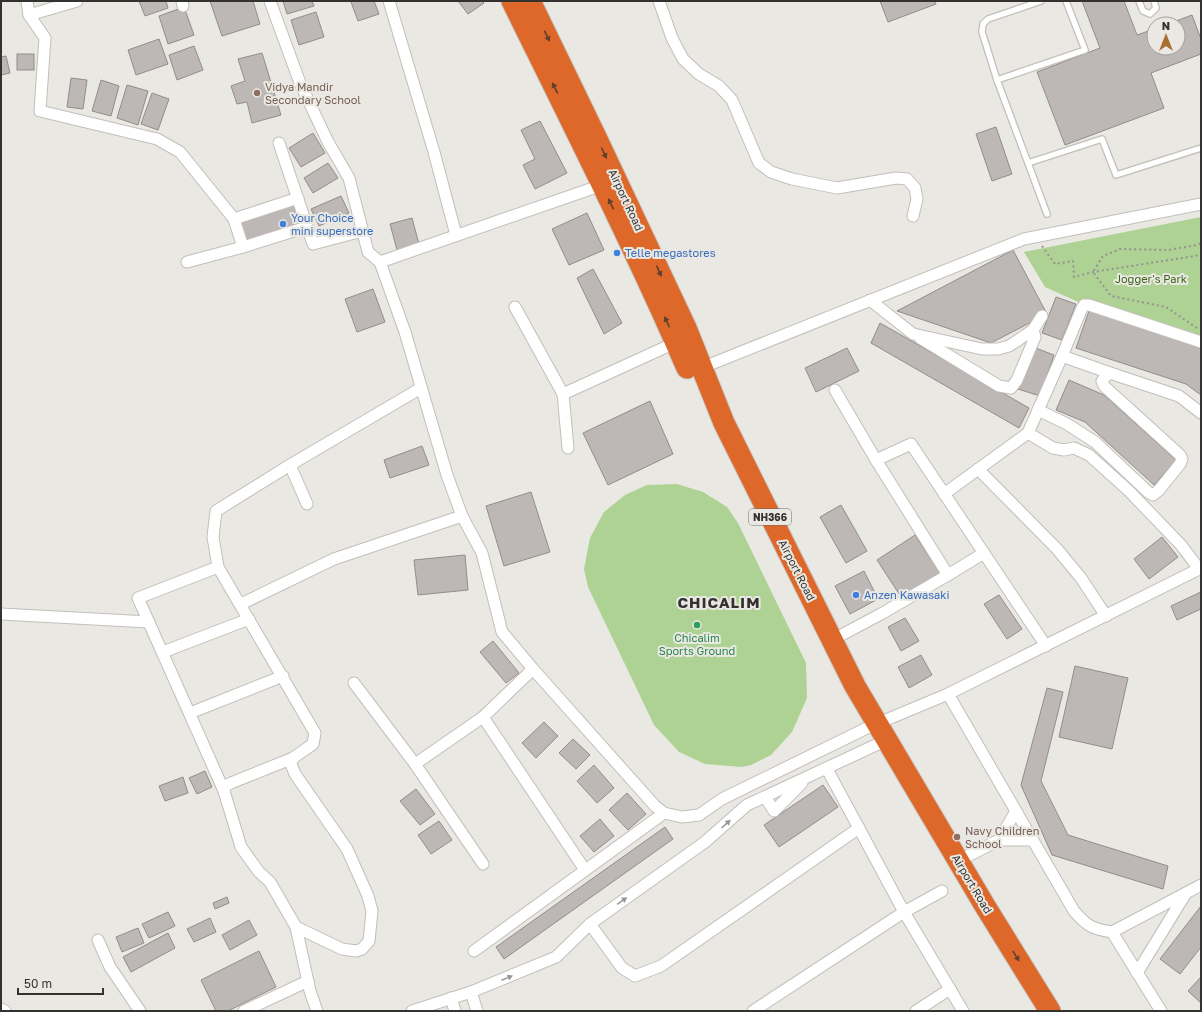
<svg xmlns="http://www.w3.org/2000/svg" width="1202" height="1012" font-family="'Golos Text',sans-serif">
<rect width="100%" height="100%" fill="#eae8e3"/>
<!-- green -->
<g fill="#add294">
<path d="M1201 217V350L1130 325 1045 287 1024 252Z"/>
<path d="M677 484 703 492 727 507 738 523 806 663 807 698 792 732 771 755 751 765 742 767 705 764 679 752 654 725 588 587 584 569 590 538 604 512 625 495 647 485Z"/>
</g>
<!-- building -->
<g fill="#bdb7b5" stroke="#928c8a">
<path d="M139 1H166L168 8 145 16Z"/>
<path d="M210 1H253L260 24 222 36Z"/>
<path d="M283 1H312L314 6 287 14Z"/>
<path d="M354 1H374L379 14 358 21 351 2Z"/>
<path d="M458 1H482L484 3 468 14Z"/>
<path d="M880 1H935L936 4 888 22Z"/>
<path d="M1082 1H1124L1137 35 1154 29V48H1178V24H1168L1192 15 1201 39V54L1151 73 1164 108 1065 145 1037 72 1100 48Z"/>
<path d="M184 7 194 35 168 44 159 16Z"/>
<path d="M316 12 324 37 299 45 291 20Z"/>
<path d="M159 39 168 64 136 75 128 50Z"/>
<path d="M194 46 203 70 177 80 169 55Z"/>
<path d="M262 53 281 115 252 123 247 102 237 104 231 86 245 81 238 59Z"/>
<rect x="17" y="54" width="17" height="16"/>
<path d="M6 56 10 73 1 75V57Z"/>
<path d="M71 78 87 80 83 109 67 107Z"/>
<path d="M101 80 119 86 111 116 92 111Z"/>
<path d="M127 85 148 91 138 125 117 118Z"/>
<path d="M152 93 169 99 158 130 141 124Z"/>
<path d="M540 121 567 173 535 189 523 165 535 159 521 130Z"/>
<path d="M996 127 1012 174 992 181 976 134Z"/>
<path d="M313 133 325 153 301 167 289 148Z"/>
<path d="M328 163 338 178 313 193 304 178Z"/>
<path d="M341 196 349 213 319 226 311 209Z"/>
<path d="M294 205 300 225 245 241 241 222Z"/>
<path d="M587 213 604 250 569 265 552 229Z"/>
<path d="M412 218 419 244 397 250 390 224Z"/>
<path d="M1013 250 1047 314 991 343 897 311Z"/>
<path d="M593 269 622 323 604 334 577 278Z"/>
<path d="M373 289 385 322 357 332 345 299Z"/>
<path d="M1056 297 1076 304 1062 340 1042 333Z"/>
<path d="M1090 308 1201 344V395L1186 384 1076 348Z"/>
<path d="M880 323 1029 408 1019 428 871 343Z"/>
<path d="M1033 347 1054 355 1040 396 1018 389Z"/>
<path d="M847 348 859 371 816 392 805 368Z"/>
<path d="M1069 380 1104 395 1176 460 1154 485 1085 422 1056 410Z"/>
<path d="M650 401 673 454 608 485 583 433Z"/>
<path d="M422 446 429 465 390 478 384 460Z"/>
<path d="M531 492 550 552 504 566 486 506Z"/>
<path d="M841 505 867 551 846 563 820 517Z"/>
<path d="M915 535 941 575 903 600 877 560Z"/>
<path d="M1162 537 1178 557 1149 579 1134 559Z"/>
<path d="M465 555 468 590 418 595 414 560Z"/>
<path d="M864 571 878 599 850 614 835 586Z"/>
<path d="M1201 592V609L1177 620 1171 606Z"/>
<path d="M999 595 1022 629 1007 639 984 604Z"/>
<path d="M905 618 919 641 901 651 888 627Z"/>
<path d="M493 641 519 673 506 683 480 652Z"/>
<path d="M921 655 932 675 909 688 898 667Z"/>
<path d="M1075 666 1128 678 1112 749 1059 737Z"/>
<path d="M1047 688 1063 692 1041 781 1068 835 1168 866 1163 889 1052 855 1021 785Z"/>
<path d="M544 722 558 736 536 758 522 743Z"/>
<path d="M573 739 590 755 576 769 559 753Z"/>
<path d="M594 765 614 788 597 803 577 781Z"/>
<path d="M205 771 212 787 197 794 189 778Z"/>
<path d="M183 777 188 793 165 801 159 786Z"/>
<path d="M823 785 838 807 779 847 764 825Z"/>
<path d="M416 789 435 814 420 825 400 801Z"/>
<path d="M627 793 646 814 628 830 609 810Z"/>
<path d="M600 819 614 836 594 852 580 836Z"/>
<path d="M439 821 452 840 431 854 418 835Z"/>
<path d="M665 827 673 839 504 959 496 947Z"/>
<path d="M227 897 229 903 215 909 213 903Z"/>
<path d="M1201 906V947L1180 974 1160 959Z"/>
<path d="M168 912 175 926 149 938 142 924Z"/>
<path d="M210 918 216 932 194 942 187 929Z"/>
<path d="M249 920 257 935 230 950 222 935Z"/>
<path d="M138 928 144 943 122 952 116 937Z"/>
<path d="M168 933 175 948 131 972 123 957Z"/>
<path d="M259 951 276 987 228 1011H216L201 980Z"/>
<path d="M1201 977V1003L1188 991Z"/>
</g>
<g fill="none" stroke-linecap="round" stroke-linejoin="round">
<!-- lane casing -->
<g stroke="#c2bfba" stroke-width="8">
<g id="lane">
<path d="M1041 1 988 19 983 24 982 32 997 80 1047 214"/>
<path d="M1139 1 1143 11 1150 14 1156 8 1154 1"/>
<path d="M997 80 1085 50 1066 1"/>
<path d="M1028 163 1102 139 1116 175 1201 148"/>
</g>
</g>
<!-- street casing -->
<g stroke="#c2bfba" stroke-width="13">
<g id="street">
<path d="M27 1 29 15 45 38 40 111 157 139 180 152 234 219"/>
<path d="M182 1 183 6"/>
<path d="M270 1 300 83 328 142 349 178 368 252 380 262 602 185"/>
<path d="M389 1 434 152 456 235"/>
<path d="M659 1 672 38 683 59 699 74 719 86 732 100 759 163 771 172 792 179 837 188 896 178 907 179 915 188 917 199 913 216"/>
<path d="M29 15 77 1"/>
<path d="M279 143 313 244 362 231"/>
<path d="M298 198 234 219 243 247 307 227"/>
<path d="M187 262 243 247"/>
<path d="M380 262 405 332 447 475 462 516 482 553 502 632 533 669 655 806 664 813 682 817 699 815 722 799 869 727 948 694 1201 568"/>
<path d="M870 300 913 334 982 349H998L1009 346 1033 330 1042 316"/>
<path d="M515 307 563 394 568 448"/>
<path d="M920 338 999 386 1011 388 1017 380 1035 337 1033 330"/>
<path d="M1062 356 1082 308 1084 305H1089L1201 342"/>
<path d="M701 368 1024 239 1201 204"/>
<path d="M835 390 876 460 911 444 1046 646"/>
<path d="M563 394 679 341"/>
<path d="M1038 410 1067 424 1095 442 1148 492 1153 495 1159 490 1180 464 1182 459 1180 455 1104 386 1102 381 1105 377 1110 373 1179 396 1201 413"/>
<path d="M1028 433 1053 448 1064 450 1074 448 1089 455 1129 491 1181 545 1199 569"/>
<path d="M876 460 948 575 984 553"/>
<path d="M290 465 307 504"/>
<path d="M978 469 1057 549 1081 578 1106 616"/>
<path d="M944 494 1028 433 1062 356 1110 373"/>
<path d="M218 567 138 598 224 791"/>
<path d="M241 604 334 559 462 516"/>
<path d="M1 614 149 622"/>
<path d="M832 640 881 614 948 575"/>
<path d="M163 652 249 619"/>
<path d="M354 683 415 764"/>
<path d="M948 694 1074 911C1087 926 1092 929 1112 932L1201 885"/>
<path d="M190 713 283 676"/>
<path d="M483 717 585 870"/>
<path d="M293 758 231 783 225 786 224 791 241 847 259 872 270 882 296 927 310 991 317 1011"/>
<path d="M827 769 904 912 963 1011"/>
<path d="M765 797 774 811 802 783"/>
<path d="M999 840 1016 811"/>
<path d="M958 861 999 840H1032"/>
<path d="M483 864 415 764 483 717 533 669"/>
<path d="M590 924 622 968 635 976 661 966 859 828"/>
<path d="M296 927 342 949 356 951 362 949 369 941 372 911 368 896 347 849 295 774 291 764 293 758 313 744 315 733 218 567 213 537 216 511 290 465 421 388"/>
<path d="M1112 932 1161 1011"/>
<path d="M98 940 110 967 140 1011"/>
<path d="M474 951 664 813"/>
<path d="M1137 973 1186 893"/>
<path d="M471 992 477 1011"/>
<path d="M451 998 455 1011"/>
<path d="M1 1009 5 1011"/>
<path d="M244 1011 308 981"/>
<path d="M412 1011 471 992 556 957 590 924 705 842 747 805 878 744"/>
<path d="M753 1011 904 912 942 891"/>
<path d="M916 1011 950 989"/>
</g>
</g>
<!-- highway casing -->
<g stroke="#c6c6c5" stroke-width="23">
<g id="highway">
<path d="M512 1C572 123 633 244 687 368"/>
<path d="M530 1 596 137 686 328 724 423 855 686 985 906 1050 1011"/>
</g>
</g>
<!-- path -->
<g stroke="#94938f" stroke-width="2" stroke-dasharray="2 3" stroke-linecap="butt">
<path d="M1042 246 1055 264 1073 261 1074 277 1093 272 1201 255"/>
<path d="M1197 328 1166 307 1111 296 1093 272 1103 256 1120 249 1168 250 1197 245 1201 243"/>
</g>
<!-- lane -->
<use href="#lane" stroke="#fff" stroke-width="5.5"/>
<!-- street -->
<use href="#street" stroke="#fff" stroke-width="11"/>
<!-- highway -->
<use href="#highway" stroke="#de6829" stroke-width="21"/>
</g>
<!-- one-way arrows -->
<defs><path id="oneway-solid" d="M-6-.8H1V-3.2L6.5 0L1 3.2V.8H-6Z"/></defs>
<g fill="#5e402e">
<use href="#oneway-solid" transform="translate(547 36) rotate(64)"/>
<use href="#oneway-solid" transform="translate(555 88) rotate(-116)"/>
<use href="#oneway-solid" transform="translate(604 153) rotate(65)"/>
<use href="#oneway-solid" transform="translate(611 204) rotate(-115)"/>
<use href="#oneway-solid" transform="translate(659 271) rotate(65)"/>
<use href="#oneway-solid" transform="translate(667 322) rotate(-115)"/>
<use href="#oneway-solid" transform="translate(1016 956) rotate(58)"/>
</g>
<g fill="#999898">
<use href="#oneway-solid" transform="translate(726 824) rotate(-42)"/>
<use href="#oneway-solid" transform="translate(622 901) rotate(-35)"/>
<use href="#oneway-solid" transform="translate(507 978) rotate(-22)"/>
</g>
<!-- markers -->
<g fill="#8d6e63" stroke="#eae8e3" stroke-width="1.5">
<circle cx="257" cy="93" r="4"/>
<circle cx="957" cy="837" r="4"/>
</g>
<g fill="#3f7fe0" stroke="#eae8e3" stroke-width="1.5">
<circle cx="283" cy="224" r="4"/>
<circle cx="617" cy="253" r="4"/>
<circle cx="856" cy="595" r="4"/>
</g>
<circle fill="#2e9e5b" stroke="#eae8e3" stroke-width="1.5" cx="697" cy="625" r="4"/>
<g text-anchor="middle" stroke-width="4" stroke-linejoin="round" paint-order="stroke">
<!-- shield labels -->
<rect fill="#eae8e3" stroke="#6a6966" stroke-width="1" x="749" y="509" width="42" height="16" rx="3"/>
<g font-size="10" font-weight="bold" fill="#333230">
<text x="770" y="521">NH366</text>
</g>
<!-- education labels -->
<g font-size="11" fill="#785e54" stroke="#eae8e3" text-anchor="start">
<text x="265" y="91">Vidya Mandir<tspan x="265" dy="13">Secondary School</tspan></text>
<text x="965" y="835">Navy Children<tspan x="965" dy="13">School</tspan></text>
</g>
<!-- street labels -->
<g font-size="11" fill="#333230" stroke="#eae8e3">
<text transform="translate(626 200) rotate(65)" y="4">Airport Road</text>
<text transform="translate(797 570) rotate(63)" y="4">Airport Road</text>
<text transform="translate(972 884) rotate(59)" y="4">Airport Road</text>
</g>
<!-- shop labels -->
<g font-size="11" fill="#366cbe" stroke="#eae8e3" text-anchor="start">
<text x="291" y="222">Your Choice<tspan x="291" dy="13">mini superstore</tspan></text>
<text x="625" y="257">Telle megastores</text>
<text x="864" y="599">Anzen Kawasaki</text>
</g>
<!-- park labels -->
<g font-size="11" fill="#3c6418" stroke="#eae8e3">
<text x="1151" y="283">Jogger's Park</text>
</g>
<!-- leisure labels -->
<g font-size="11" fill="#27864d" stroke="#eae8e3">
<text x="697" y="642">Chicalim<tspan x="697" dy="13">Sports Ground</tspan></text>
</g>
<!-- district labels -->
<g font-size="15" font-weight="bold" letter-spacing="1" fill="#333230" stroke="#eae8e3">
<text x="719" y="608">CHICALIM</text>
</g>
</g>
<!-- border -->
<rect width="1202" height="1012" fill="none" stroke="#333230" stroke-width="4"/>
<!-- north arrow -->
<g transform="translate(1166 36)"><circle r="19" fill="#eae8e3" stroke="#a19f9b"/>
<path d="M0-3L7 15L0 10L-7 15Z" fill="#a96f2f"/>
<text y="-6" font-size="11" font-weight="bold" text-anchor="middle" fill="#333230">N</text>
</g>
<!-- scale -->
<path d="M18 988v6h85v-6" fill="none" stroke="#333230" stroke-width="2"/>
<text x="24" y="988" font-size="12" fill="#333230" stroke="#eae8e3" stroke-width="3" paint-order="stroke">50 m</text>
</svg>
